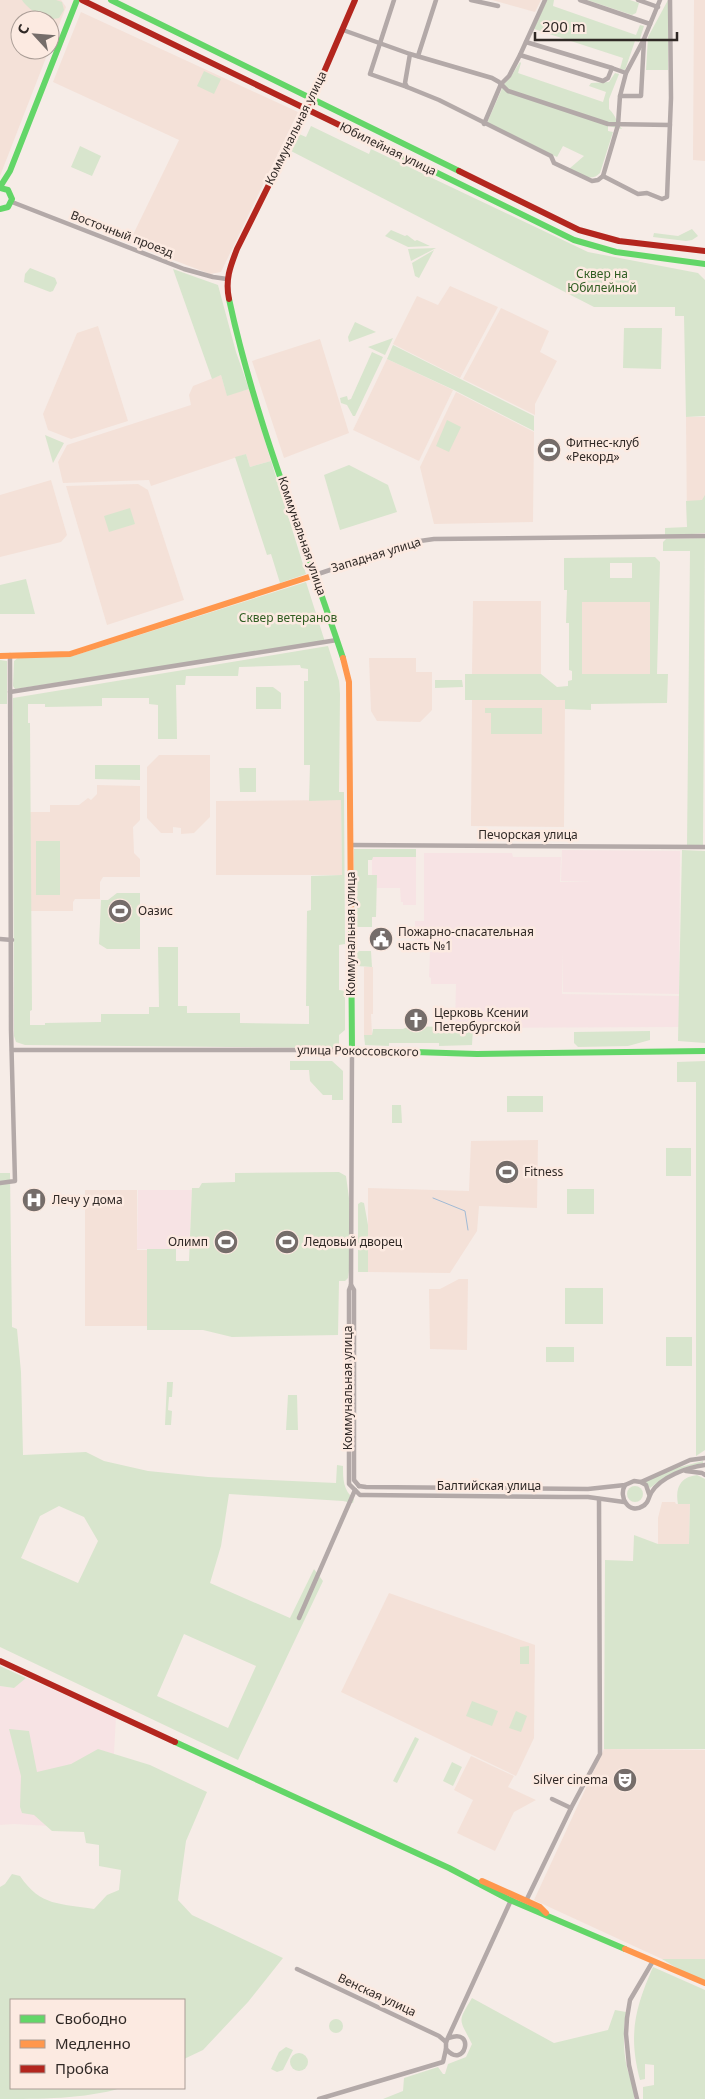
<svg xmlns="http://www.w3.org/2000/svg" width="705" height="2099" font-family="'Noto Sans',sans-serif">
<rect width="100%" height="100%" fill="#f6ece7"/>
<!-- built -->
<g fill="#f4e1d8">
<path d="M0 0H61L66 7 50 48V20H20V50H49L0 176Z"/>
<path d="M492 0H541L535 12Z"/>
<path d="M694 0H705V161L693 160Z"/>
<path d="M81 12 298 112 221 272 210 274 129 243 179 140 53 82Z"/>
<path d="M450 286 498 307 460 378 393 344 417 296 438 305Z"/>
<path d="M501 308 549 331 540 352 557 361 535 404V415L463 379Z"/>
<path d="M98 326 128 421 71 439 48 430 43 414 77 333Z"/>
<path d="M320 339 349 433 284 458 252 361Z"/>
<path d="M387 359 453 390 419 461 353 430Z"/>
<path d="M221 375 227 395 249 389 271 461 250 467 246 454 151 486 149 480 63 483 58 462 67 445 191 405 189 395 193 386Z"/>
<path d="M456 392 534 432 533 522 434 524 420 467Z"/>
<path d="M686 417H705V527H687Z"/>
<path d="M51 480 67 535 61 542 0 557V495Z"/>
<path d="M138 484 148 490 184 600 107 625 66 486Z"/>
<path d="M473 601H541V674H472Z"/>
<path d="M582 602H651L650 674H582Z"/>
<path d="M369 658H416V672H432V710L420 722 377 721 371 711Z"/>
<path d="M472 699 565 700 564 827 471 826Z"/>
<path d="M159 755H210V817L194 833 181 834V828L173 827V833H161L147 818V767Z"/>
<path d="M97 785 140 786V820L133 827 134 853 140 859V877H103L100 882V899H75L73 902V911H30L29 812H50V805H79L88 798 91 800 97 794Z"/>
<path d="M341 800 342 875H216V801Z"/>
<path d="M364 967H373V1014H371L372 1035H364Z"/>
<path d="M538 1140 537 1208 479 1206 477 1231 450 1273 368 1272V1188L469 1191 471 1141Z"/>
<path d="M85 1190H137V1250H147V1326H85Z"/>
<path d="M459 1279H468L467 1350 430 1349 429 1289H440Z"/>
<path d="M662 1502H675L676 1504 690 1503 689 1544H658V1518Z"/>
<path d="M389 1593 535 1645 534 1738 516 1776 341 1692Z"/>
<path d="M604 1749 705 1750V1959H662L534 1900Z"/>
<path d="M471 1756 514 1776 508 1787 536 1800 514 1812 495 1851 457 1833 473 1800 454 1790Z"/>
</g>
<!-- industrial -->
<g fill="#f7e3e4">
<path d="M562 850 680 851 679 994 563 992 562 950V994L679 996V1027L473 1028 455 1026 456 984H431V978L429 977 430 952H432V947H430V940H415V921H424V853H512L513 857H561L560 882H592L561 881Z"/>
<path d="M372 857H416V905H403V902H401L400 888H377V875H372Z"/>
<path d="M138 1190H192L189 1249H137Z"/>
<path d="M26 1678 116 1717 114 1753 123 1830 14 1824 0 1825V1686L14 1688Z"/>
</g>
<!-- green -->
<g fill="#d8e5cd" fill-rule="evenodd">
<path d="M22 0H56L62 2 64 10 59 18C48 22 28 10 22 0Z"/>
<path d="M547 0H554L553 6 636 35 640 25 644 26 639 42 635 41 625 70 620 69 623 58 534 29Z"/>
<path d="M587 0H630L639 3 636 13 632 15Z"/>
<path d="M668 0V70H646L648 37Z"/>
<path d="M520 62 521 63 518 73 603 102 606 92 589 86 591 83 609 82 615 73 619 74 609 99V109C617 117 616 122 622 129L608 126V131L613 132 600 173C591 183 580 174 569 169L584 156 563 146 557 157 488 126 487 123 504 84 510 78Z"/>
<path d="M204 71 221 79 214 94 197 86Z"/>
<path d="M311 126 369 154 371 149 588 252 698 273 705 280V416L686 417 684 316H675V307H594L291 151 299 134 306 137Z"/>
<path d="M80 146 101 156 92 176 71 167Z"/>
<path d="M692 229 698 236 692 240 686 241 653 237 654 233 678 236Z"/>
<path d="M391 230 405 236 407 235 415 241 417 240 430 246 408 247 385 236Z"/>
<path d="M436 248 411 261 408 249Z"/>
<path d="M434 250 419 278 415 276 412 263Z"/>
<path d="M30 268 55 278 57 283 53 291 50 292 24 282 25 274Z"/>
<path d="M173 269 218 285 236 352 249 389 227 396 221 375 212 379Z"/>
<path d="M355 322 376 332 349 342 348 337Z"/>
<path d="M624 328H662L661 369 623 368Z"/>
<path d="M393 338 385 355 368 347Z"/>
<path d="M393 345 534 416V431L454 390 387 359Z"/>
<path d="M372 352 383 357 355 416H353L347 405 341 403 340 398 347 396 348 400 351 399Z"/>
<path d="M447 420 461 427 449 452 436 446Z"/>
<path d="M45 435 64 443 53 463Z"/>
<path d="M246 454 250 467 271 461 306 574 280 583 271 554 267 555 235 457Z"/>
<path d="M349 465 388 485 397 512 340 530 324 475Z"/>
<path d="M705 495V533L665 536V528L687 527 686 501 702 500Z"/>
<path d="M130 508 135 524 109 532 104 516Z"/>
<path d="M705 538 703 845 687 846 690 551H663V542L666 539Z"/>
<path d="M655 557 660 562 657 674H668L667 703 591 704V710L565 709V700H465V674H541L557 687 568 686V681L572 680V671L569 670V623H566L567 590H564V558ZM610 563H632V578H610ZM582 602H650V674H582Z"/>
<path d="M26 579 35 614H0V585Z"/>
<path d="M306 582 325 642 15 689 13 686 14 661 19 657 73 656Z"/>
<path d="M328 646 339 681 340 694 339 792H344L345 944 339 945V990L345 991V1030L339 1035V1048L25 1045 16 1042 14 1036 13 698ZM300 665 301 668 308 669V681H304V765H310L309 801 341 800 342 875 311 876V910L307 911 306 1006H309V1024L240 1023V1013H187V1006H178V947H158L159 1007H149V1014H101V1022L45 1023V1025H30V1011L32 1010 30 723H28V704H45V707L102 706V698H149V704L158 705V739H177L176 685H185L186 676H238L239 667Z"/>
<path d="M0 660 7 661V704H0Z"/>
<path d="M435 680H462L463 687 435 688Z"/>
<path d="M256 687H273L281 693V709H256Z"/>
<path d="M485 708H542V734H491V713H485Z"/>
<path d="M95 765H140V780L95 779Z"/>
<path d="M239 768H256V792H240Z"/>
<rect x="36" y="841" width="24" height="54"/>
<path d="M354 849H416V857H373L372 860H368V875H377L376 917H372V927H358L354 924Z"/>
<path d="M682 850 705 851V1043L678 1041Z"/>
<path d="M117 893H140V949H107L99 944 101 900H108Z"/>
<path d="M359 951H371L372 967 357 966V953Z"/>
<path d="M409 1026 473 1028 472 1045 439 1046V1043H389V1046L365 1045 364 1035H372L373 1029H403Z"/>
<path d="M650 1031V1040L628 1046 578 1047 574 1043V1032Z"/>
<path d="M290 1061H332L343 1071V1100H332V1095H323L310 1081 309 1070H290Z"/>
<path d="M705 1061V1450L696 1456V1082H677V1062Z"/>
<rect x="507" y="1096" width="36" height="16"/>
<path d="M392 1105H401L402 1123H392Z"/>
<rect x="666" y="1148" width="25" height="28"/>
<path d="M339 1172 346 1176 349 1198V1271L348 1278 345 1281H339L338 1335 232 1337 203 1330H147V1249H176V1261H189L192 1188H199L202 1183 235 1182V1173H237Z"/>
<path d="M0 1173H10L12 1327 17 1329 21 1372 23 1455 86 1452 104 1461 148 1471 208 1477 336 1483 337 1465 343 1466C343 1479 343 1490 354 1499L353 1503 343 1501 229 1494 221 1546 210 1583 290 1618 314 1569 323 1581 238 1760 0 1647ZM59 1506 84 1517 98 1541 78 1583 21 1558 40 1516ZM184 1634 256 1666 228 1728 157 1696Z"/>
<rect x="567" y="1189" width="27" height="25"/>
<path d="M361 1202 364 1203 368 1225V1272H358V1204Z"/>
<rect x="565" y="1288" width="38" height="36"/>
<rect x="666" y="1337" width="26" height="29"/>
<rect x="546" y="1347" width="28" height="15"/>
<path d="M167 1382H173L172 1397H169L168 1410 172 1411 171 1425H165Z"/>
<path d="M288 1395H297L298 1430H286Z"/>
<path d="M703 1461V1463C681 1467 667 1475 650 1488L645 1481 669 1470Z"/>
<path d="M697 1475 705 1479V1749H604L605 1560 633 1561 634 1535 658 1544H689L690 1504H678C675 1488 680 1477 697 1475Z"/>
<circle cx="635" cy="1494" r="8"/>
<path d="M529 1646V1664H520V1647Z"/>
<path d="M0 1666 26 1678 14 1688 0 1686Z"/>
<path d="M472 1701 498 1711 492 1726 466 1716Z"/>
<path d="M516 1711 527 1716 521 1732 509 1728Z"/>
<path d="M9 1729 29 1731 37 1772 71 1764 98 1749 150 1765 207 1792 186 1841 178 1900 192 1915 283 1958 248 2002 203 2050 184 2059V2000H11V2088H121C85 2099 39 2099 0 2099V1887L5 1884 12 1874 20 1876C41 1907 60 1903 94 1909L107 1895 119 1890 121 1870 99 1866V1845L86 1843 84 1832 52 1831 34 1815 22 1813 20 1807 21 1776Z"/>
<path d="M415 1737 419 1739 397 1783 393 1781Z"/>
<path d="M452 1762 462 1767 453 1786 443 1781Z"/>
<path d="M662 1959H705V1982L685 1973Z"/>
<path d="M653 1967 705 1990V2099H643V2087L654 2085V2065L645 2064V2079L640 2080C628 2035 635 2008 653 1967Z"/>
<path d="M472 1998 554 2043 608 2030 615 2010 626 2012C623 2031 623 2050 627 2068 630 2078 635 2088 634 2099H383L403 2091 404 2078 438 2067 443 2074H445L448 2064 466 2057 472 2044C459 2018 457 2023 472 1998Z"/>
<circle cx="336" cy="2026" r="7"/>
<path d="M286 2047 293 2050 283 2070 277 2072 271 2069 279 2052Z"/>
<circle cx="299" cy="2062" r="9"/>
</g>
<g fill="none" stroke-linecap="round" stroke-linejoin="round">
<!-- stream -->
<path stroke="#a1bad5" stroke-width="1" d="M433 1198 465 1211 468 1230"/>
<!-- street -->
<g stroke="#b3a9a8" stroke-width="4.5">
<path d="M394 0 370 74 407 87"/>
<path d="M471 0 498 6"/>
<path d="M580 0 650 24"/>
<path d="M638 0 658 7"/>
<path d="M343 30 410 54 405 83 407 87 439 100 551 156 554 163 592 181 598 180 603 176 638 194 647 193 662 199 667 197 671 98 670 0"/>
<path d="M526 42 612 68"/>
<path d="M410 54 492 78 499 82 508 91 608 124 670 125"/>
<path d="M520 55 603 81 608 78 612 68 626 73"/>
<path d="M418 56 436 0"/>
<path d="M620 96H641L644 40"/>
<path d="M484 124 501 84 509 76 520 55 545 0"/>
<path d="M603 176 618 125 620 96 626 73 644 39 660 0"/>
<path d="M12 202 184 269 213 277 227 279"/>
<path d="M315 575 413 542 434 539 705 536"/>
<path d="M10 692 337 640"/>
<path d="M351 845 705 847"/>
<path d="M0 939 12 940"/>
<path d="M12 1050H352L351 1285 349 1290V1484L360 1495H366L564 1497H588L624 1502"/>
<path d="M0 1183 15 1181 11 1030 10 655"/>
<path d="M351 1285 354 1290V1480L359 1486"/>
<path d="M686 1471 702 1473 705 1475"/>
<path d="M641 1482 646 1485 649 1494"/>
<path d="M625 1485C618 1497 629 1515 643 1506 649 1503 648 1498 651 1493 660 1477 688 1467 705 1465"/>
<path d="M359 1486 366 1487 588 1489 625 1485 634 1481 641 1482 690 1460 705 1458"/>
<path d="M299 1618 355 1490"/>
<path d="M552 1799 571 1808"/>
<path d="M526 1901 571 1808 600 1754 599 1499"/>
<path d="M297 1969 439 2036 446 2042"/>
<path d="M449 2038C476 2027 465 2071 446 2049V2042L512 1898"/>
<path d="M319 2099 443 2062 446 2049"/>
<path d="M637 2099 629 2065 626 2034 627 2018 630 2000 653 1961"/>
</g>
<!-- fast -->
<g stroke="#63d668" stroke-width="6">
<path d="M111 0 459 171"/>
<path d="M362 136 574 240 616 252 705 264"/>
<path d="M0 187 10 171 77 0"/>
<path d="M0 188 8 190 12 199 8 207 0 209"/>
<path d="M229 299C255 421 304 540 343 658"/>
<path d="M351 919 352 1050 477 1054 705 1051"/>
<path d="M175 1742 449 1868 510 1900 625 1949"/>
</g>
<!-- slow -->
<g stroke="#ff974d" stroke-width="6">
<path d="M0 656 70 654 315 575"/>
<path d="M343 658 349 682 351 919"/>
<path d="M482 1881 540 1907 546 1913"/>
<path d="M625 1949 705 1983"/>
</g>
<!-- jam -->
<g stroke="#b3261e" stroke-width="6">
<path d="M82 0 362 136"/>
<path d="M459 171 579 230 619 241 705 251"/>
<path d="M229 299C225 280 230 267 237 249L318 86 355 0"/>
<path d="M0 1661 175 1742"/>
</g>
</g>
<!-- icons -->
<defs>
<g id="stadium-disc" transform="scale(1.25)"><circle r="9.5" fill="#756d6a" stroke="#fceae1"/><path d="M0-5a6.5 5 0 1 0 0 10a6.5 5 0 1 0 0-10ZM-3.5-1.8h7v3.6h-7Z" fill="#fff"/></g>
<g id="civic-disc" transform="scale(1.25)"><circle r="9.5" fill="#756d6a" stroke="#fceae1"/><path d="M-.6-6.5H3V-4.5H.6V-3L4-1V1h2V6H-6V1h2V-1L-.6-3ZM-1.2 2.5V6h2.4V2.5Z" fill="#fff"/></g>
<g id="church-disc" transform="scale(1.25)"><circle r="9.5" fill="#756d6a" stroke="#fceae1"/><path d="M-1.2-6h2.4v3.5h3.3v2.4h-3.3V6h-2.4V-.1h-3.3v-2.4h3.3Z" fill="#fff"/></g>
<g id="hospital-disc" transform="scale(1.25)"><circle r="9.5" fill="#756d6a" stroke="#fceae1"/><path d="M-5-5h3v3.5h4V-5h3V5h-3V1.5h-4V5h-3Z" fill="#fff"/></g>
<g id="theatre-disc" transform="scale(1.25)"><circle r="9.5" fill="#756d6a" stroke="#fceae1"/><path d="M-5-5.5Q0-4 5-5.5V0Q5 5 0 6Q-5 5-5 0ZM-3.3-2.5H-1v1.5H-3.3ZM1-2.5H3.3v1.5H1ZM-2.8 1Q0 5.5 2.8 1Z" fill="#fff"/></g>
</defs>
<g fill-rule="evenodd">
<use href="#stadium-disc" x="549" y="450"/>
<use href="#stadium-disc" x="120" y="911"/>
<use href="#civic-disc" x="381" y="939"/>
<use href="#church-disc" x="416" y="1020"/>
<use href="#stadium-disc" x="507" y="1172"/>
<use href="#hospital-disc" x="34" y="1200"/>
<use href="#stadium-disc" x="226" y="1242"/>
<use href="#stadium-disc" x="287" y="1242"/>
<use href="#theatre-disc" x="625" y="1780"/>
</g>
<g text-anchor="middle" stroke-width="5" stroke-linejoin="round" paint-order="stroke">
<!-- street labels -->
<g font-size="12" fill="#302926" stroke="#fceae1">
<text transform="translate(296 128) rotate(-64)" y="4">Коммунальная улица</text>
<text transform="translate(388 149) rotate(26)" y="4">Юбилейная улица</text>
<text transform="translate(122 234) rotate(21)" y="4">Восточный проезд</text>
<text transform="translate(302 536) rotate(71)" y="4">Коммунальная улица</text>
<text transform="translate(376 555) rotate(-17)" y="4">Западная улица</text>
<text x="528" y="839">Печорская улица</text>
<text transform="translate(351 934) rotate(-90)" y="4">Коммунальная улица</text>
<text transform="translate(358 1051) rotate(1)" y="4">улица Рокоссовского</text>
<text transform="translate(348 1388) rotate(-90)" y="4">Коммунальная улица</text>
<text x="489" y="1490">Балтийская улица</text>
<text transform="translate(377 1995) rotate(25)" y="4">Венская улица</text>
</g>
<!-- park labels -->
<g font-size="12" fill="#305d22" stroke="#fceae1">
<text x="602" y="278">Сквер на<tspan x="602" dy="14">Юбилейной</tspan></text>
<text x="288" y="622">Сквер ветеранов</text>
</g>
<!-- poi labels -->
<g font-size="12" fill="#302926" stroke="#fceae1" text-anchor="start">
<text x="566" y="447">Фитнес-клуб<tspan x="566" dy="14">«Рекорд»</tspan></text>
<text x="138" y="915">Оазис</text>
<text x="398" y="936">Пожарно-спасательная<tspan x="398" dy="14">часть №1</tspan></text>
<text x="434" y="1017">Церковь Ксении<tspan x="434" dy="14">Петербургской</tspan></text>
<text x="524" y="1176">Fitness</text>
<text x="52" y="1204">Лечу у дома</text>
<text x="208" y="1246" text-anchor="end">Олимп</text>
<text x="304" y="1246">Ледовый дворец</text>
<text x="608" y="1784" text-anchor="end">Silver cinema</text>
</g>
</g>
<!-- legend -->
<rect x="10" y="1999" width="175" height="90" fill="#fceae1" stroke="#aa9d96"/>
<rect x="20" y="2015" width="25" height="8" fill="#63d668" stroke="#aa9d96"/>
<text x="55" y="2024" font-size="15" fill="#302926">Свободно</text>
<rect x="20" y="2040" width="25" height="8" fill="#ff974d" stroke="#aa9d96"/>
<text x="55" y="2049" font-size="15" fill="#302926">Медленно</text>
<rect x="20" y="2065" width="25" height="8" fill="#b3261e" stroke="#aa9d96"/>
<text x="55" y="2074" font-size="15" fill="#302926">Пробка</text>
<!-- north arrow -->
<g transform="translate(35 35) rotate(296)"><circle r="24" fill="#fceae1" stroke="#aa9d96"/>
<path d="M0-4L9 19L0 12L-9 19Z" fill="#756d6a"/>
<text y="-8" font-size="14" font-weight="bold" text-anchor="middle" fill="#302926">С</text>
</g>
<!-- scale -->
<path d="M535 32v8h142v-8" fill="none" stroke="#302926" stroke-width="2.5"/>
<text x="542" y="32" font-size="15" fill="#302926" stroke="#fceae1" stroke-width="4" paint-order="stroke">200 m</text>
</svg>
